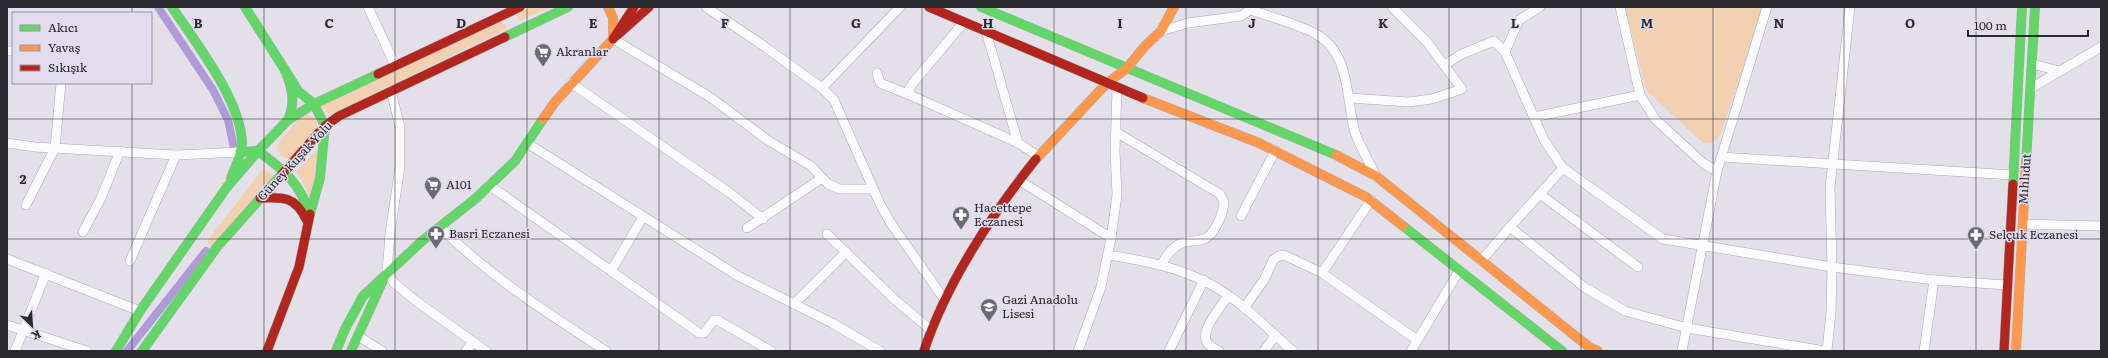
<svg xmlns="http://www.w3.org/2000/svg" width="2108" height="358" font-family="Literata,serif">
<rect width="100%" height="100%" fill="#e3e0ea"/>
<!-- green -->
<g fill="#f1d1b2">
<path d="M530 7H550L520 21 517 15Z"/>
<path d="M1625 7H1764L1762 18 1719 137C1714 142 1710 143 1703 143L1646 90Z"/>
<path d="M500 22 506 25 507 29 329 115 321 105Z"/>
<path d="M307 115 315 119 318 129 292 159C282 158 278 155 277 145L301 116Z"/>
<path d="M318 149 311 208 306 188 296 172Z"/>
<path d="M263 169 276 176 215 248 207 241Z"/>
</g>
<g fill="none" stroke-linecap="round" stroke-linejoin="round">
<!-- canal -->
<g stroke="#ae9bd7" stroke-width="8">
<path d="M158 7 213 90 228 120 234 148"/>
<path d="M127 351 206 251"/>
</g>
<!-- street casing -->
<g stroke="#aeabb3" stroke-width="10">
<g id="street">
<path d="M368 7 395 65"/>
<path d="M706 7 758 42 822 88 834 100 880 204 890 222 944 299"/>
<path d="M1620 7 1640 95"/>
<path d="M1251 10C1271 17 1295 23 1314 33 1350 51 1346 96 1354 129 1358 144 1369 161 1376 176"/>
<path d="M964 22 913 83 909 89 910 95 1018 143 1038 156"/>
<path d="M986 31 1018 143"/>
<path d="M1161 31 1188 23 1241 16 1255 7"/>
<path d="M613 39 710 97 769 141 811 166 828 184 840 189H871"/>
<path d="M7 51H13"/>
<path d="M1505 52 1519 20 1540 7"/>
<path d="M2033 64 2059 71"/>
<path d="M1444 65 1462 54 1494 41 1505 52 1544 140 1563 168 1663 239 1832 267 1934 280 2006 285"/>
<path d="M877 73 880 83 910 95"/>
<path d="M571 83 730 193 763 219"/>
<path d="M822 88 900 7"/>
<path d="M2031 88 2101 47"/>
<path d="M391 91 400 127V167L390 233 387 272 394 283 416 301 486 351"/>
<path d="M1350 98 1408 102 1432 99 1462 89 1427 42 1392 7"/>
<path d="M1534 117 1640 95 1655 119 1703 163 1717 171"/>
<path d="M1116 132 1220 194 1224 202C1224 212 1214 236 1204 239 1197 242 1189 240 1182 243 1172 247 1167 255 1161 265"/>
<path d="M7 143 35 147 176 155 240 152"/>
<path d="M527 143 738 276 832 323 880 351"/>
<path d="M1721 157 2013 175"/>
<path d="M1019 180 1111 238"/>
<path d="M489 185 699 333H704L714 320H717L771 351"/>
<path d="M1540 194 1638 267"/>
<path d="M26 205 55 148 61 83"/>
<path d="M1241 216 1275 151"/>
<path d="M2023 224 2101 226"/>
<path d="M440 227C489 276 547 313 606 351"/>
<path d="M1510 227 1563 168"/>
<path d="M747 228 822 178"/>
<path d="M83 232 101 198 120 151"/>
<path d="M827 234 894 299 931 330"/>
<path d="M1108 255C1141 260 1172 266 1202 280 1237 296 1265 327 1293 351"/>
<path d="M7 259 140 311"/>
<path d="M130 261 176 155"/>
<path d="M1481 261 1510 227 1584 287 1625 311 1687 328 1825 351"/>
<path d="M611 271 643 217"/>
<path d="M1322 273 1371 200"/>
<path d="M794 304 846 252"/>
<path d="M1244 308 1264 280 1273 260 1279 256 1284 255 1322 273 1417 340"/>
<path d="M7 325 87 351"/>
<path d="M358 336 382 351"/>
<path d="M15 351 46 273"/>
<path d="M466 351 473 342"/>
<path d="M1078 351 1101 287 1111 238 1117 195 1115 152 1117 88"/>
<path d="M1169 351 1204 280"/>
<path d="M1219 351C1216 349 1211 347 1208 344 1198 332 1221 307 1228 296"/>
<path d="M1264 351 1275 336"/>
<path d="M1411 351 1459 271"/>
<path d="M1682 351 1717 171 1767 7"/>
<path d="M1827 351 1831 312 1832 267 1830 188 1850 7"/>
<path d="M1924 351 1934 280"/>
</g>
</g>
<!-- fast casing -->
<g stroke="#aeabb3" stroke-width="10">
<g id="fast">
<path d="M172 7C195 42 241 100 242 143 242 155 235 167 231 178"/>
<path d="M245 7 285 70"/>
<path d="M981 7 1336 155"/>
<path d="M505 37 568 7"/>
<path d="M240 152 258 151C284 170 299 182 310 214L320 178 325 126 314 104 298 91 285 70C292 88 296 101 288 120"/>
<path d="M2026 163 2035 7"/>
<path d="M2013 184 2022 7"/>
<path d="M1403 226 1562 351"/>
<path d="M116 351 140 311 227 187 258 151 288 120 314 104 378 74"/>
<path d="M142 351 217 247 282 174"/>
<path d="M336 351 345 329 363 296 422 241 475 199 515 161 543 119"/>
<path d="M351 351 384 278"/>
</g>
</g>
<!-- slow casing -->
<g stroke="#aeabb3" stroke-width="10">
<g id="slow">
<path d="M1143 98 1259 143 1366 197 1403 226"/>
<path d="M543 119 555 102 613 39V18L608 7"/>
<path d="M1336 155 1376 176 1589 347 1598 351"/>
<path d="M1036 159 1106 84 1127 68 1145 46 1161 31 1174 7"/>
<path d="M2016 351 2026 163"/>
</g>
</g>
<!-- jam casing -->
<g stroke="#aeabb3" stroke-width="10">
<g id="jam">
<path d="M634 7 613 39 649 7"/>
<path d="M929 7 1143 98"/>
<path d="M378 74 520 7"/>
<path d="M282 174 325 126 339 116 505 37"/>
<path d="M260 198C283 197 295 196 306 219"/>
<path d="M267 351 299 267 310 214"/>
<path d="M924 351C946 284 992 214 1036 159"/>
<path d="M2004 351 2013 184"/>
</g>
</g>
<!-- street -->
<use href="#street" stroke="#fbfafc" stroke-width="9"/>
<!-- fast -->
<use href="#fast" stroke="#63d668" stroke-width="9"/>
<!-- slow -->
<use href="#slow" stroke="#ff974d" stroke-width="9"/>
<!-- jam -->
<use href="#jam" stroke="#b3261e" stroke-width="9"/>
</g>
<!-- grid -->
<path fill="none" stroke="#2b2930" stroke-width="1" stroke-opacity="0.55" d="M132 7V13M264 7V351M395 7V351M527 7V351M659 7V351M790 7V351M922 7V351M1054 7V351M1186 7V351M1318 7V351M1449 7V351M1581 7V351M1713 7V351M1844 7V351M1976 7V351M132 83V351M7 119H2101M7 239H2101"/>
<!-- icons -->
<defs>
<g id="supermarket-pin" transform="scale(0.9)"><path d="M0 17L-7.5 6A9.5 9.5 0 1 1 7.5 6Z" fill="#6b6971" stroke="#e1dcee"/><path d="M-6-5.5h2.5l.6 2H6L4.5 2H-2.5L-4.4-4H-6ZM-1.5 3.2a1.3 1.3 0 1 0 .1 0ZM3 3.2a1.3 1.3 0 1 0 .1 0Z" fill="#fff"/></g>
<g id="pharmacy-pin" transform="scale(0.9)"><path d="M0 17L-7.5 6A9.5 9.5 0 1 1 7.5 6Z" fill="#6b6971" stroke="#e1dcee"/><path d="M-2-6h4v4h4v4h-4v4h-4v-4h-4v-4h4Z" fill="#fff"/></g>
<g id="school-pin" transform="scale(0.9)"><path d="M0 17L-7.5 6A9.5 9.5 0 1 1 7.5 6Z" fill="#6b6971" stroke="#e1dcee"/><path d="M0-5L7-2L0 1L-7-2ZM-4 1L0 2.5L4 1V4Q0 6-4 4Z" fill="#fff"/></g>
</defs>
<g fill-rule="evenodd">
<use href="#supermarket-pin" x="543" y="52"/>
<use href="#supermarket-pin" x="433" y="185"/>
<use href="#pharmacy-pin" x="961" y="215"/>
<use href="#pharmacy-pin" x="436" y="234"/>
<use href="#pharmacy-pin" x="1976" y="235"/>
<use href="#school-pin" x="989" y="307"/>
</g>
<g text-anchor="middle" stroke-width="3" stroke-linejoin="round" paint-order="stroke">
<!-- poi labels -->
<g font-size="12" fill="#2b2930" stroke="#e1dcee" text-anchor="start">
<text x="556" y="56">Akranlar</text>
<text x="446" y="189">A101</text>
<text x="974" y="212">Hacettepe<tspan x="974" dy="14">Eczanesi</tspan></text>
<text x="449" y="238">Basri Eczanesi</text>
<text x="1989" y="239">Selçuk Eczanesi</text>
<text x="1002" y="304">Gazi Anadolu<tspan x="1002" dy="14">Lisesi</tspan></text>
</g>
<!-- street labels -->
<g font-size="12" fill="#2b2930" stroke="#e1dcee">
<text transform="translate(295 161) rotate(-47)" y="4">Güney Kuşak Yolu</text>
<text transform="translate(2025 179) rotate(-86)" y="4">Mıhlıdut</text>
</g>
</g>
<g font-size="13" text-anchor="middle" font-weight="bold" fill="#2b2930" stroke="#e1dcee" stroke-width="3" stroke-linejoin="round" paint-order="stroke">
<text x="198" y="28">B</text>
<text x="329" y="28">C</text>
<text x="461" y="28">D</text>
<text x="593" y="28">E</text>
<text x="725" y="28">F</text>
<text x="856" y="28">G</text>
<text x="988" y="28">H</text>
<text x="1120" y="28">I</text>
<text x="1252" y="28">J</text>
<text x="1383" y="28">K</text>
<text x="1515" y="28">L</text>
<text x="1647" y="28">M</text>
<text x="1779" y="28">N</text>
<text x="1910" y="28">O</text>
<text x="23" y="184">2</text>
</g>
<!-- border -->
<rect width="2108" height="358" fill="none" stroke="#2b2930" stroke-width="16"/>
<!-- legend -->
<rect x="12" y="12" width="140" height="72" fill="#e1dcee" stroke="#9894a2"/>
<rect x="20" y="25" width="20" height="6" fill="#63d668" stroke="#9894a2"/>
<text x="48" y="32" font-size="12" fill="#2b2930">Akıcı</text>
<rect x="20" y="45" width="20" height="6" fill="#ff974d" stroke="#9894a2"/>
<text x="48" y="52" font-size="12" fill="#2b2930">Yavaş</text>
<rect x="20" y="65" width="20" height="6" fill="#b3261e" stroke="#9894a2"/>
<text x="48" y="72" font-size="12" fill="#2b2930">Sıkışık</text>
<!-- north arrow -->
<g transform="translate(32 326) rotate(155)" stroke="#e1dcee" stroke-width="3" paint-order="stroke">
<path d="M0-3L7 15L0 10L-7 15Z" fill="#2b2930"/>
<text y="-6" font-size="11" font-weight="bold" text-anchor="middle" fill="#2b2930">K</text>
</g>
<!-- scale -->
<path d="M1968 30v6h120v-6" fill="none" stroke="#2b2930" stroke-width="2"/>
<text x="1974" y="30" font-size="12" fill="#2b2930" stroke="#e1dcee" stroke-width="3" paint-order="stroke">100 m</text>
</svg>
